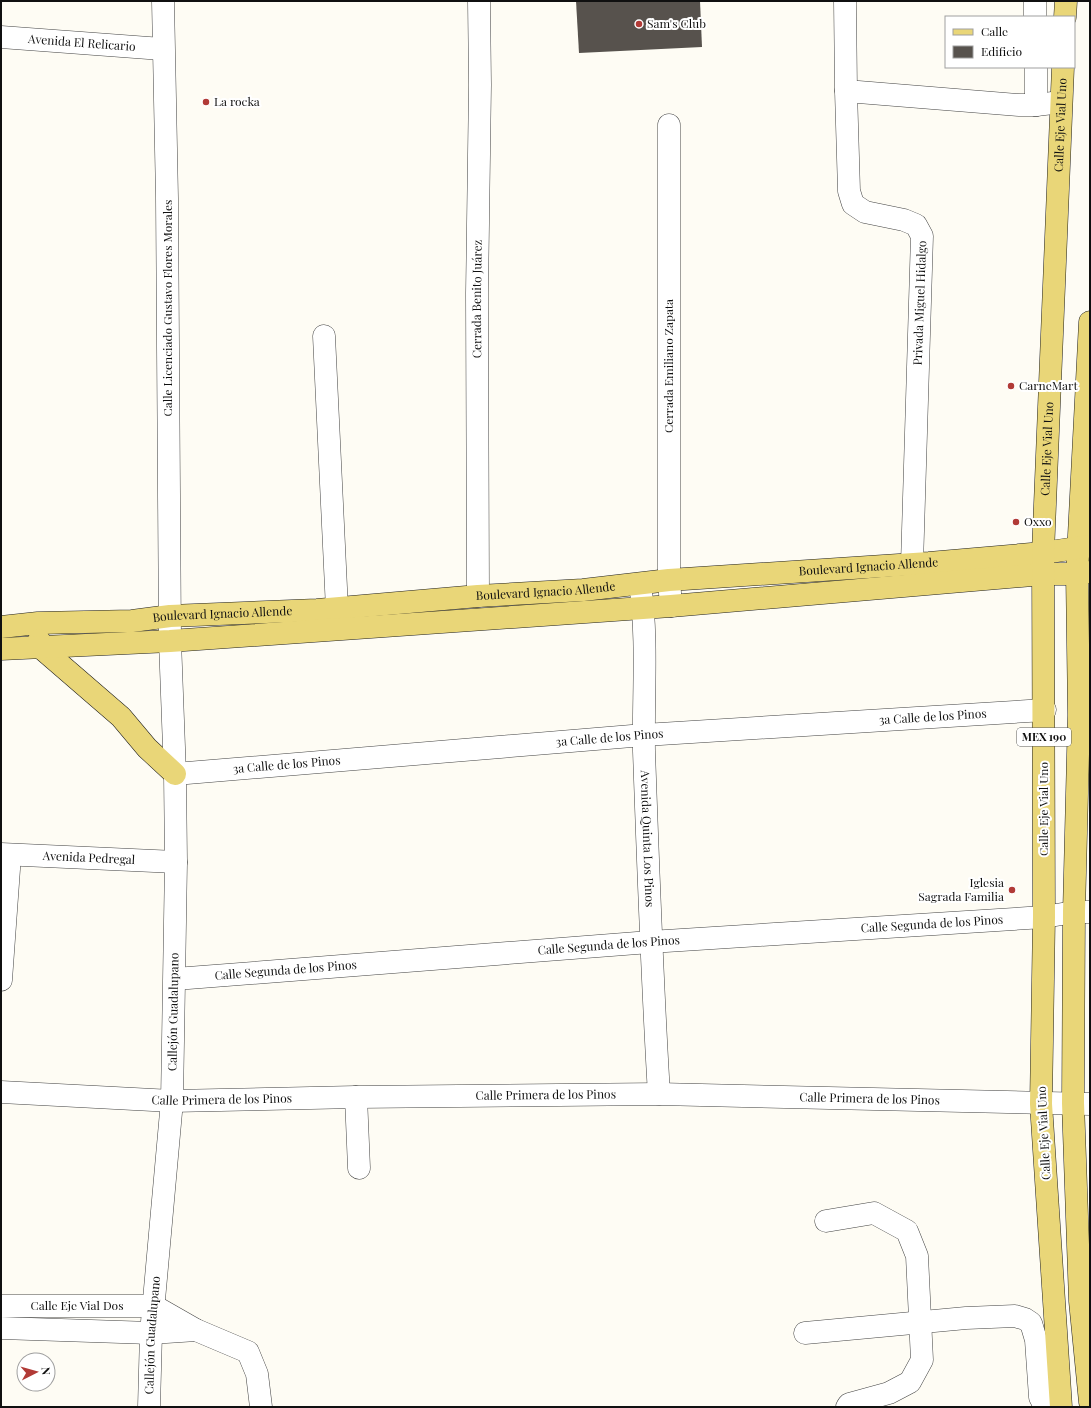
<svg xmlns="http://www.w3.org/2000/svg" width="1091" height="1408" font-family="'Playfair Display',serif">
<rect width="100%" height="100%" fill="#fefcf4"/>
<!-- building -->
<path fill="#57524d" d="M576 1H700L702 47 579 53Z"/>
<g fill="none" stroke-linecap="round" stroke-linejoin="round">
<!-- minor casing -->
<g stroke="#434343" stroke-width="23">
<g id="minor">
<path d="M845 1 846 91 1019 105H1036L1061 102"/>
<path d="M1035 1V17"/>
<path id="s1" d="M1 37 162 49"/>
<path d="M1036 67V105"/>
<path d="M846 91 849 191 853 204 865 212 904 220 916 225 922 236 912 564"/>
<path d="M669 125V580L671 606"/>
<path d="M324 336 337 609"/>
<path id="s2" d="M640 584C648 639 643 696 644 751 648 865 652 979 659 1094"/>
<path id="s3" d="M478 596 477 293 480 85 479 1"/>
<path id="s4" d="M175 774 644 735 1045 710"/>
<path id="s5" d="M1 854 176 862"/>
<path id="s6" d="M175 979 650 942 1044 917 1074 912H1090"/>
<path d="M1 980 10 855"/>
<path id="s7" d="M1 1092 172 1101 356 1097 659 1094 1090 1104"/>
<path d="M356 1097 359 1168"/>
<path d="M826 1221 874 1213 907 1231 917 1256 922 1360 910 1382 889 1393 849 1404 847 1407"/>
<path id="s8" d="M1 1306H154L196 1330 248 1352 257 1374 261 1407"/>
<path d="M1 1328 151 1333 196 1330"/>
<path d="M805 1333 966 1318 1015 1316 1025 1319 1031 1323 1036 1340 1040 1397 1045 1407"/>
<path id="s9" d="M149 1407 151 1333 172 1101 176 862 175 774 170 641 167 198 163 1"/>
</g>
</g>
<!-- major casing -->
<g stroke="#212121" stroke-width="23">
<g id="major">
<path d="M1065 17 1066 1"/>
<path d="M1090 322 1077 574 1079 715 1074 912 1073 1103 1080 1301 1090 1402"/>
<path id="s10" d="M1 627 38 623 132 621 170 616 317 610 478 596 583 590 669 580 929 563 1043 553 1090 546"/>
<path d="M39 640 40 647 121 717 147 748 175 774"/>
<path d="M1 649 170 641 671 606 1044 574H1077L1090 572"/>
<path id="s11" d="M1061 1407 1041 1104 1044 917 1043 553 1063 67"/>
</g>
</g>
<!-- minor -->
<use href="#minor" stroke="#fff" stroke-width="22"/>
<!-- major -->
<use href="#major" stroke="#e9d678" stroke-width="22"/>
</g>
<!-- markers -->
<g fill="#b13a36" stroke="#fff" stroke-width="1.5">
<circle cx="639" cy="24" r="4"/>
<circle cx="206" cy="102" r="4"/>
<circle cx="1011" cy="386" r="4"/>
<circle cx="1016" cy="522" r="4"/>
<circle cx="1012" cy="890" r="4"/>
</g>
<g text-anchor="middle" stroke-width="4" stroke-linejoin="round" paint-order="stroke">
<!-- shield labels -->
<rect fill="#fff" stroke="#585858" stroke-width="1" x="1017" y="728" width="54" height="18" rx="3"/>
<g font-size="11" font-weight="bold" fill="#101010">
<text x="1044" y="741">MEX 190</text>
</g>
<!-- poi labels -->
<g font-size="12" fill="#101010" stroke="#fff" text-anchor="start">
<text x="647" y="28">Sam's Club</text>
<text x="214" y="106">La rocka</text>
<text x="1019" y="390">CarneMart</text>
<text x="1024" y="526">Oxxo</text>
<text x="1004" y="887" text-anchor="end">Iglesia<tspan x="1004" dy="14">Sagrada Familia</tspan></text>
</g>
<!-- street labels -->
<g font-size="12" fill="#101010" stroke="#fff">
<text dy="4" stroke="none"><textPath href="#s1" startOffset="81">Avenida El Relicario</textPath></text>
<text dy="4" stroke="none"><textPath href="#s11" startOffset="1283">Calle Eje Vial Uno</textPath></text>
<text dy="4" stroke="none"><textPath href="#s3" startOffset="297">Cerrada Benito Juárez</textPath></text>
<text transform="translate(920 303) rotate(-88)" y="4">Privada Miguel Hidalgo</text>
<text transform="translate(168 308) rotate(-90)" y="4">Calle Licenciado Gustavo Flores Morales</text>
<text transform="translate(669 366) rotate(-90)" y="4">Cerrada Emiliano Zapata</text>
<text dy="4" stroke="none"><textPath href="#s11" startOffset="959">Calle Eje Vial Uno</textPath></text>
<text dy="4" stroke="none"><textPath href="#s10" startOffset="870">Boulevard Ignacio Allende</textPath></text>
<text dy="4" stroke="none"><textPath href="#s10" startOffset="546">Boulevard Ignacio Allende</textPath></text>
<text dy="4" stroke="none"><textPath href="#s10" startOffset="222">Boulevard Ignacio Allende</textPath></text>
<text dy="4" stroke="none"><textPath href="#s4" startOffset="760">3a Calle de los Pinos</textPath></text>
<text dy="4" stroke="none"><textPath href="#s4" startOffset="436">3a Calle de los Pinos</textPath></text>
<text dy="4" stroke="none"><textPath href="#s4" startOffset="112">3a Calle de los Pinos</textPath></text>
<text transform="translate(1044 809) rotate(-90)" y="4">Calle Eje Vial Uno</text>
<text dy="4" stroke="none"><textPath href="#s2" startOffset="255">Avenida Quinta Los Pinos</textPath></text>
<text dy="4" stroke="none"><textPath href="#s5" startOffset="88">Avenida Pedregal</textPath></text>
<text dy="4" stroke="none"><textPath href="#s6" startOffset="759">Calle Segunda de los Pinos</textPath></text>
<text dy="4" stroke="none"><textPath href="#s6" startOffset="435">Calle Segunda de los Pinos</textPath></text>
<text dy="4" stroke="none"><textPath href="#s6" startOffset="111">Calle Segunda de los Pinos</textPath></text>
<text dy="4" stroke="none"><textPath href="#s9" startOffset="396">Callejón Guadalupano</textPath></text>
<text dy="4" stroke="none"><textPath href="#s7" startOffset="545">Calle Primera de los Pinos</textPath></text>
<text dy="4" stroke="none"><textPath href="#s7" startOffset="221">Calle Primera de los Pinos</textPath></text>
<text dy="4" stroke="none"><textPath href="#s7" startOffset="869">Calle Primera de los Pinos</textPath></text>
<text transform="translate(1044 1133) rotate(-93)" y="4">Calle Eje Vial Uno</text>
<text dy="4" stroke="none"><textPath href="#s8" startOffset="76">Calle Eje Vial Dos</textPath></text>
<text dy="4" stroke="none"><textPath href="#s9" startOffset="72">Callejón Guadalupano</textPath></text>
</g>
</g>
<!-- border -->
<rect width="1091" height="1408" fill="none" stroke="#101010" stroke-width="4"/>
<!-- legend -->
<rect x="945" y="16" width="130" height="52" fill="#ffffff" stroke="#9f9f9f"/>
<rect x="953" y="29" width="20" height="6" fill="#e9d678" stroke="#9f9f9f"/>
<text x="981" y="36" font-size="12" fill="#101010">Calle</text>
<rect x="953" y="46" width="20" height="12" fill="#57524d" stroke="#9f9f9f"/>
<text x="981" y="56" font-size="12" fill="#101010">Edificio</text>
<!-- north arrow -->
<g transform="translate(36 1372) rotate(84)"><circle r="19" fill="#ffffff" stroke="#9f9f9f"/>
<path d="M0-3L7 15L0 10L-7 15Z" fill="#b13a36"/>
<text y="-6" font-size="11" font-weight="bold" text-anchor="middle" fill="#101010">N</text>
</g>
</svg>
